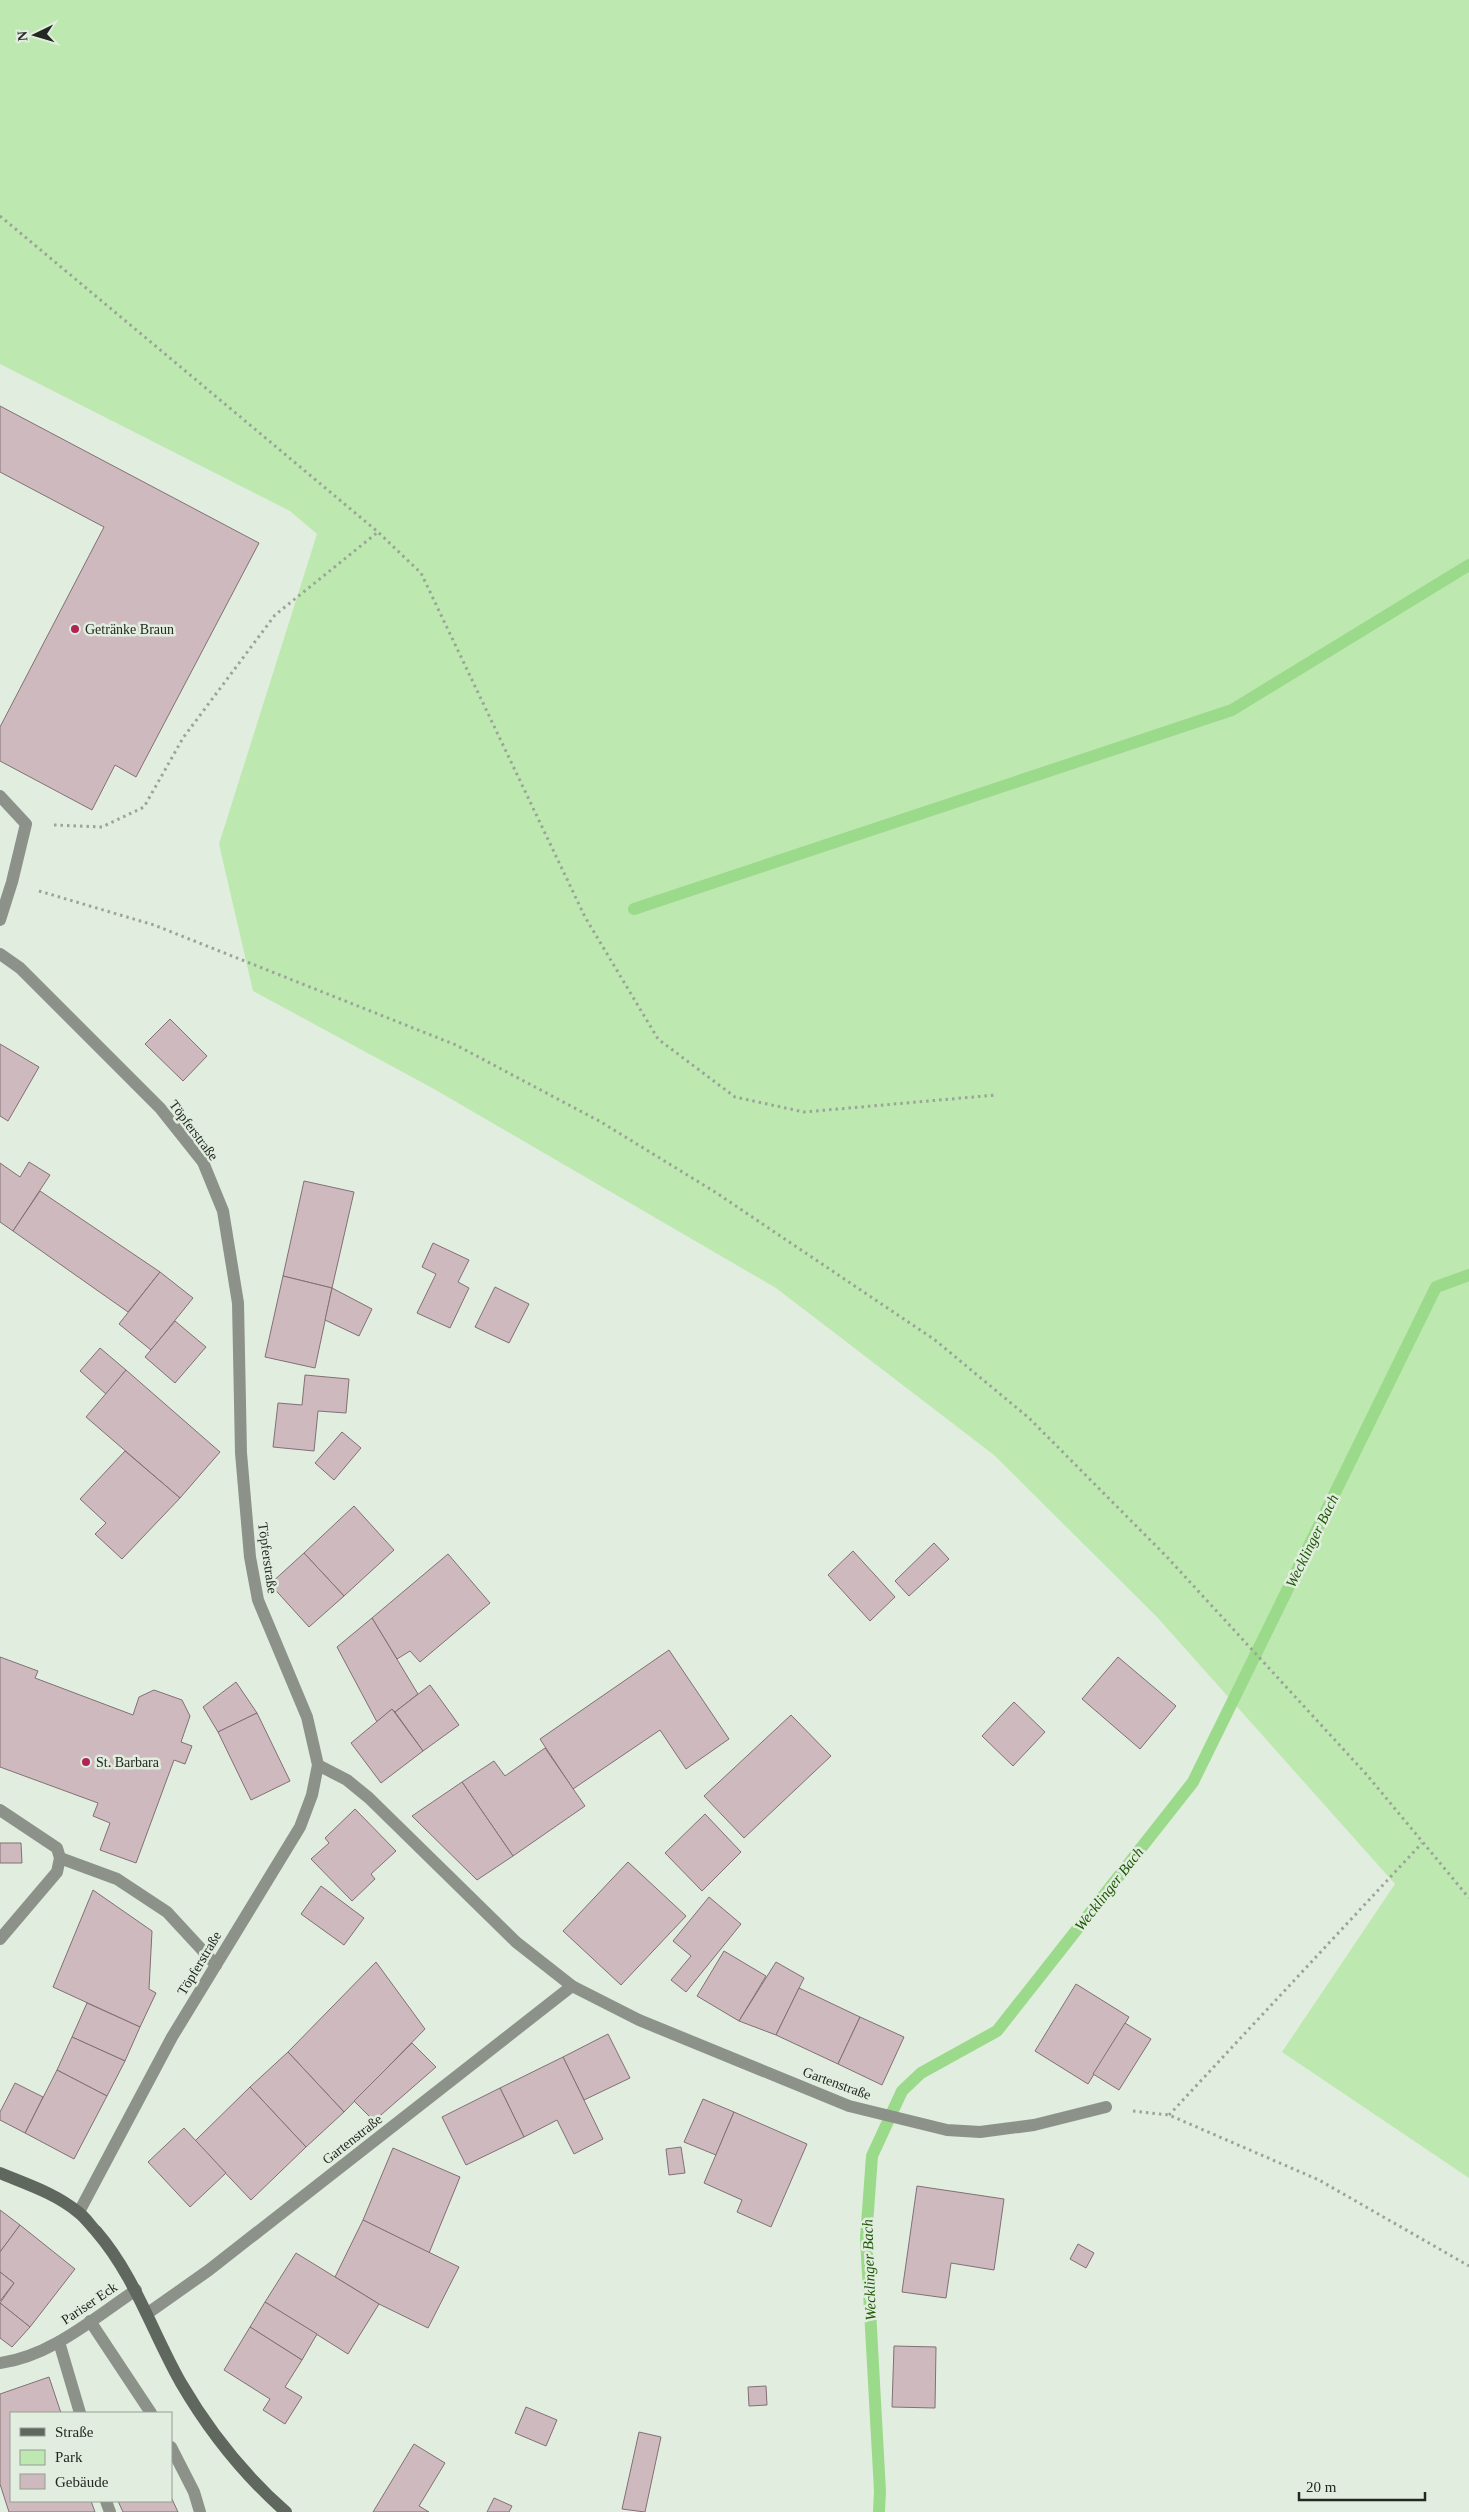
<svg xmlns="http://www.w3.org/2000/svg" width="1469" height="2512" font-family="'Times New Roman',serif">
<rect width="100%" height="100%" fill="#e1edde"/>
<!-- green -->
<path fill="#bde9b1" d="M0 0H1469V2178L1282 2052 1395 1884 1157 1617 994 1455 776 1288 434 1089 253 991 219 844 317 534 290 511 0 364Z"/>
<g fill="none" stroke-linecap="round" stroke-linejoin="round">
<!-- stream -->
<g stroke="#9cda8b" stroke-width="12">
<path d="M634 909 1232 710 1469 565"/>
<path d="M879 2512 880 2491 866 2238 872 2156 902 2091 921 2073 997 2031 1193 1782 1436 1287 1469 1275"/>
</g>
</g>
<!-- building -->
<g fill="#cebabe" stroke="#827074">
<path d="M0 406 259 543 136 777 115 765 92 810 0 761V727L104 527 0 472Z"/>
<path d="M170 1019 207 1056 183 1081 145 1044Z"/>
<path d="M0 1044 39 1067 8 1121 0 1116Z"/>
<path d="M29 1162 50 1175 13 1231 0 1222V1163L20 1177Z"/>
<path d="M304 1181 354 1192 332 1288 283 1276Z"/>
<path d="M40 1191 160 1272 128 1312 13 1231Z"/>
<path d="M433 1243 469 1260 458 1282 469 1288 450 1328 417 1313 436 1274 422 1267Z"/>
<path d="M160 1272 193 1298 151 1350 119 1324Z"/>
<path d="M283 1276 332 1288 315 1368 265 1357Z"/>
<path d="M495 1287 529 1304 509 1343 475 1327Z"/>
<path d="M332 1288 372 1309 359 1336 325 1320Z"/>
<path d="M175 1321 206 1347 175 1383 145 1357Z"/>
<path d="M100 1348 126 1370 106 1394 80 1371Z"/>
<path d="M126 1370 220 1452 180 1498 86 1417Z"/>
<path d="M305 1375 349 1379 346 1413 318 1411 314 1451 273 1447 278 1403 302 1405Z"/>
<path d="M342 1432 361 1448 334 1480 315 1463Z"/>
<path d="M125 1451 180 1498 122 1559 95 1534 106 1523 80 1499Z"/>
<path d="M354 1506 394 1550 344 1596 304 1553Z"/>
<path d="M934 1543 949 1559 909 1596 895 1581Z"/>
<path d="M853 1551 895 1597 870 1621 828 1575Z"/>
<path d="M304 1553 344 1596 309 1627 270 1584Z"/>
<path d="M448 1554 490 1603 420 1662 410 1651 397 1659 372 1618Z"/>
<path d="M372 1618 418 1694 395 1712 392 1709 377 1722 337 1647Z"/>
<path d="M669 1650 729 1739 686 1769 660 1730 573 1789 540 1739Z"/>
<path d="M0 1657 38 1671 35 1678 133 1715 139 1697 154 1690 182 1700 190 1716 181 1742 192 1746 185 1764 174 1760 136 1863 100 1850 110 1823 93 1816 98 1803 0 1767Z"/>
<path d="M1118 1657 1176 1706 1140 1749 1082 1699Z"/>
<path d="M236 1682 257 1713 218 1732 203 1707Z"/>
<path d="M430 1685 459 1725 423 1751 395 1712Z"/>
<path d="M1014 1702 1045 1732 1013 1766 982 1736Z"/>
<path d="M392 1709 423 1751 381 1783 351 1743Z"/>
<path d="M257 1713 290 1781 251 1800 218 1732Z"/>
<path d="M791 1715 831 1756 744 1838 704 1796Z"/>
<path d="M545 1748 585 1806 513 1856 462 1782 494 1761 505 1776Z"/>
<path d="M462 1782 513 1856 477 1880 412 1816Z"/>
<path d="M355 1809 396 1851 371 1874 375 1879 352 1901 311 1859 329 1843 325 1838Z"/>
<path d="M705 1814 741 1852 702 1891 665 1853Z"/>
<path d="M0 1843H21L22 1863H0Z"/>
<path d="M628 1862 686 1916 621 1985 563 1931Z"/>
<path d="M321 1886 364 1918 344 1945 301 1914Z"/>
<path d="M93 1890 152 1931 149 1989 156 1993 140 2027 53 1987Z"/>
<path d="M709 1897 741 1924 686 1992 671 1980 691 1956 673 1941Z"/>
<path d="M724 1951 766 1976 739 2021 697 1996Z"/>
<path d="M376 1962 425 2029 344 2112 288 2052Z"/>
<path d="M776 1962 804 1978 776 2035 739 2021Z"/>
<path d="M1076 1984 1129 2017 1088 2084 1035 2051Z"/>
<path d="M799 1988 860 2017 838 2064 776 2035Z"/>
<path d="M87 2003 140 2027 125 2061 72 2037Z"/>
<path d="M860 2017 904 2037 882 2085 838 2064Z"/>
<path d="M1125 2023 1151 2039 1119 2090 1093 2074Z"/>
<path d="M608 2034 630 2078 584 2100 563 2057Z"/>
<path d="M72 2037 125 2061 107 2096 57 2070Z"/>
<path d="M412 2043 436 2067 374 2121 354 2101Z"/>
<path d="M288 2052 344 2112 306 2147 250 2087Z"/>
<path d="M563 2057 603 2139 574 2154 557 2120 524 2137 500 2088Z"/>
<path d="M57 2070 107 2096 74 2159 25 2133Z"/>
<path d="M15 2083 43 2097 25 2133 0 2120V2112Z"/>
<path d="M250 2087 306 2147 251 2200 195 2141Z"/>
<path d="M500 2088 524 2137 466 2165 442 2117Z"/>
<path d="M703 2099 734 2112 716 2155 684 2142Z"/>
<path d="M734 2112 807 2144 771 2227 737 2212 742 2200 704 2183Z"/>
<path d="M184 2128 226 2173 190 2207 148 2162Z"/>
<path d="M681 2147 685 2173 669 2175 666 2149Z"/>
<path d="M393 2148 460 2177 429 2253 363 2220Z"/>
<path d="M917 2186 1004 2199 994 2270 951 2263 946 2298 902 2292Z"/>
<path d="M0 2210 20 2225 0 2252Z"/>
<path d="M363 2220 459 2267 428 2328 379 2304 335 2277Z"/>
<path d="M20 2225 75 2269 30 2327 0 2303 14 2283 0 2272V2252Z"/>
<path d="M1078 2244 1094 2253 1086 2268 1070 2259Z"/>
<path d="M296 2253 379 2304 348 2354 265 2302Z"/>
<path d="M0 2272 14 2283 0 2301Z"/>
<path d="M265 2302 317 2334 302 2360 250 2327Z"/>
<path d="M0 2303 30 2327 12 2347 0 2338Z"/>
<path d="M250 2327 302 2360 285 2387 302 2397 285 2424 263 2410 270 2399 224 2370Z"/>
<path d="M894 2346 936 2347 935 2408 892 2407Z"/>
<path d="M49 2377 61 2413H11V2501H91L95 2512H9L0 2484V2394Z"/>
<path d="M766 2386 767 2405 749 2406 748 2387Z"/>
<path d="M526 2407 557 2420 546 2446 515 2433Z"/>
<path d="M639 2432 661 2437 645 2512 622 2509Z"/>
<path d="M414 2444 445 2463 419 2506 429 2512H373Z"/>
<path d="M171 2497 178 2512H123L118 2501H171Z"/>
<path d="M494 2498 512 2506 509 2512H487Z"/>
</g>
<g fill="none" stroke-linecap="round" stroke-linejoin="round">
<!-- path -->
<g stroke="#9ba498" stroke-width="3" stroke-dasharray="2.5 4" stroke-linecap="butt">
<path d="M0 216 378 532 421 573 585 917 658 1039 735 1097 804 1112 996 1095"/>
<path d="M54 825 102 827 144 807 183 738 275 615 378 532"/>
<path d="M39 891 154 925 456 1045 601 1122 715 1192 935 1340 1029 1418 1167 1557 1367 1775 1469 1898"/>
<path d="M1133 2111 1169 2115 1319 2180 1469 2266"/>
<path d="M1169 2115 1422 1843"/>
</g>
<!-- lane -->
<g stroke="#8c918a" stroke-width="12">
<path d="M0 796 26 824 12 882 0 920"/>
<path d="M60 1858 117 1879 167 1912 216 1965"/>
<path d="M59 2342 80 2413"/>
<path d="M106 2501 110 2512"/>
</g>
<!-- street -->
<g stroke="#8c918a" stroke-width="12">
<path d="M0 954 20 968 160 1108 203 1162 223 1211 238 1303 241 1453 250 1557 258 1600 307 1717 318 1765 312 1795 300 1827 172 2037 79 2212"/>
<path d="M318 1765 347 1780 369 1798 516 1942 572 1986 639 2020 849 2106 947 2130 980 2132 1034 2125 1106 2107"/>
<path d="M0 1810 57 1848 60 1858 57 1872 0 1939"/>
<path d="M148 2313 209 2270 572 1986"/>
<path d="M90 2321 151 2413"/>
<path d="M0 2363C51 2356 94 2318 136 2290"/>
<path d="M171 2447 194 2492 200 2512"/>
</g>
<!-- secondary -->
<path stroke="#60675e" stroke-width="12" d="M0 2173C26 2184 55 2193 78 2212 85 2217 90 2225 96 2231 135 2276 152 2332 181 2383 209 2431 245 2476 286 2512"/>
</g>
<!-- markers -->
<g fill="#b12258" stroke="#e1edde" stroke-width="2">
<circle cx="75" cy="629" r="5"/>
<circle cx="86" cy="1762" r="5"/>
</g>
<g text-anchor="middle" stroke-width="5" stroke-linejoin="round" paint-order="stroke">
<!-- poi labels -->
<g font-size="14" fill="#242822" stroke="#e1edde" text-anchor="start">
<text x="85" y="634">Getränke Braun</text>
<text x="96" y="1767">St. Barbara</text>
</g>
<!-- street labels -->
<g font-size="14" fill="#242822" stroke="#e1edde">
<text transform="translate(194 1130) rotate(53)" y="5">Töpferstraße</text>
<text transform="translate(268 1558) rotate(82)" y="5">Töpferstraße</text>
<text transform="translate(199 1963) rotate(-59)" y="5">Töpferstraße</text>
<text transform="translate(837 2083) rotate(20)" y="5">Gartenstraße</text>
<text transform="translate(352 2139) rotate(-38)" y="5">Gartenstraße</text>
<text transform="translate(89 2303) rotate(-34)" y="5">Pariser Eck</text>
</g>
<!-- water labels -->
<g font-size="15" font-style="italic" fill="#1d5705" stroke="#e1edde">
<text transform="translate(1312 1541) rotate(-64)" y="5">Wecklinger Bach</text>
<text transform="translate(1109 1889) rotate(-52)" y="5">Wecklinger Bach</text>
<text transform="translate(869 2270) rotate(-92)" y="5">Wecklinger Bach</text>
</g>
</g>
<!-- legend -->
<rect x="10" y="2412" width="162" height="90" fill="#e1edde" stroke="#959e93"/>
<rect x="20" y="2428" width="25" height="8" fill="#60675e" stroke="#959e93"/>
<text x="55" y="2437" font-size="15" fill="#242822">Straße</text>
<rect x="20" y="2450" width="25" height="15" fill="#bde9b1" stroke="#959e93"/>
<text x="55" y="2462" font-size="15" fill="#242822">Park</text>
<rect x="20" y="2474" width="25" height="15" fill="#cebabe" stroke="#959e93"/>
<text x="55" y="2487" font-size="15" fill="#242822">Gebäude</text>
<!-- north arrow -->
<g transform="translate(35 35) rotate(265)" stroke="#e1edde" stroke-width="4" paint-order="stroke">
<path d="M0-4L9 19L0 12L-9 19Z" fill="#242822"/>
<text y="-8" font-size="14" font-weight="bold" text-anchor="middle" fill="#242822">N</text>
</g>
<!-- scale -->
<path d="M1299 2492v8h126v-8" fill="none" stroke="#242822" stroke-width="2.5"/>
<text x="1306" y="2492" font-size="15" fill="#242822" stroke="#e1edde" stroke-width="4" paint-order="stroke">20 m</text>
</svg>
